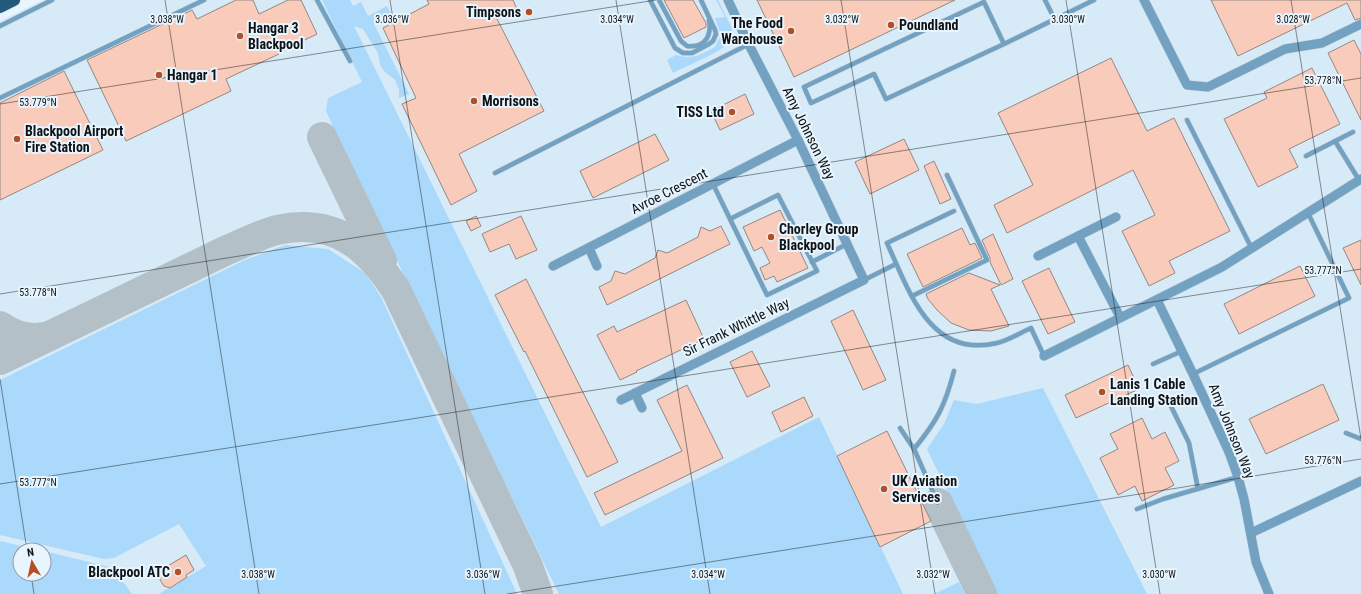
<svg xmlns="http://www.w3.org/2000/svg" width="1361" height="594" font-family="'Roboto Condensed',sans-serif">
<rect width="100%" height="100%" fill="#e8f5fe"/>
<!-- built -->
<path fill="#d7eaf7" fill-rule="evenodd" d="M43 0H1361V594H0V21ZM20 550H44V574H20Z"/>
<!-- green -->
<g fill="#aad9fb">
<path d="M322 0H350L353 6 361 2 368 16 387 6 391 14 374 24 409 94 399 98V90L395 80 384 71 380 65 378 53 363 29 354 26 601 527 819 417 903 594H559L352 168 326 111 328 98 362 82Z"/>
<path d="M716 0H718L731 26C734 32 733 38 728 43 720 53 686 66 673 73L667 60 676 55 686 57 697 56 715 47 720 37V33L715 18 725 17Z"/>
<path d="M285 245 328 249 365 273 381 297 517 594H159L206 566 179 524 114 558 104 559 0 535V380L245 260Z"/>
<path d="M1043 388 1147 594H997L927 449 944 424 954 400 977 404Z"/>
<path d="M0 541 38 550H20V574H44V551L109 567 116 572 132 594H0Z"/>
<path d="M959 582 965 594H934Z"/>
</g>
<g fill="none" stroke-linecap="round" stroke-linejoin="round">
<!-- taxiway -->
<g stroke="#b4c0c7" stroke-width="30">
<path d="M322 137 382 261"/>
<path d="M0 326C14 336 31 341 49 336"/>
<path d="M0 360 227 250C245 243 263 232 282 229 336 219 368 247 396 290L528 566 538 594"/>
<path d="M938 503 982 594"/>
</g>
</g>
<!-- building -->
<g fill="#f9cbba" stroke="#958782">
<path d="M236 0H253L259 14 288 0H301L317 34 278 53 279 54 226 79 231 91 126 141 87 60 192 10 197 19Z"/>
<path d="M427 0H513L517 9 497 19 544 111 459 154 477 191 451 205 402 104 416 98 383 28 429 4Z"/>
<path d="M664 0H693L706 23V27L684 38Z"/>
<path d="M757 0H955L794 77Z"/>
<path d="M1211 0H1361V18L1355 20 1347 3 1238 56Z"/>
<path d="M1354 40 1361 54V120L1328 53Z"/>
<path d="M1111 58 1147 131 1174 118 1230 231 1169 261 1175 273 1149 286 1122 231 1155 215 1133 170 1007 233 994 205 1033 185 998 113Z"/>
<path d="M1312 68 1340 124 1289 149 1298 167 1258 187 1224 119 1267 98 1264 92Z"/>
<path d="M64 71 103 150 0 200V103Z"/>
<path d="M745 94 754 114 720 130 711 111Z"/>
<path d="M655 134 669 160 593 198 580 171Z"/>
<path d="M904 139 919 170 870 194 855 162Z"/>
<path d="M934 161 951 199 940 204 924 166Z"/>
<path d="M780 210 808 268 777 282 774 276 765 280 760 268 770 263 762 247 754 251 743 227Z"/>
<path d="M476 216 481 226 471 231 466 221Z"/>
<path d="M521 216 537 250 516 259 509 244 490 252 482 234Z"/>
<path d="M721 226 730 244 607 305 599 287 611 281 615 271 625 274 655 258 658 250 667 253 698 237 701 227 710 231Z"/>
<path d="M962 228 970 245 975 243 982 258 923 287 907 254Z"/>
<path d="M993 234 1013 279 1001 285 990 262V258L982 240Z"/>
<path d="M1361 240V285L1343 248Z"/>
<path d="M1300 266 1315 296 1239 334 1224 304Z"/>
<path d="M1049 268 1075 322 1048 334 1022 281Z"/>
<path d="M969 273 1000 285 991 289 1009 326 991 331 969 330 951 323 937 310 928 299 926 294Z"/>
<path d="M526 279 618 462 587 477 525 351 524 352 495 295Z"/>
<path d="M686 300 704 339 636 371 637 372 620 380 597 335 614 326 617 332Z"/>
<path d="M853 310 886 380 863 390 831 321Z"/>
<path d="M752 351 770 386 747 397 730 362Z"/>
<path d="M1128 365 1139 389 1076 418 1065 395Z"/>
<path d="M1323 384 1339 420 1266 454 1249 419Z"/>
<path d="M687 385 723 458 605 515 594 493 682 451 657 400Z"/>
<path d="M804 397 813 416 781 432 772 412Z"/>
<path d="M1142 418 1152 439 1165 432 1179 461 1165 468 1174 485 1142 501 1135 486 1118 495 1100 458 1118 449 1110 434Z"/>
<path d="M887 431 931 521 880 547 837 456Z"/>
<path d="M186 555 194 570 186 575 187 577 170 588 164 586 160 580 162 573 168 570 166 567Z"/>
</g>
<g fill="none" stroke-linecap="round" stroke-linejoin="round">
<!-- lane casing -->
<g stroke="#c5d1d9" stroke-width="5.5">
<g id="lane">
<path d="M317 0 350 61"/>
<path d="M650 0 675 48 683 53H692L709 44 713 41 716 34 715 30 701 0"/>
<path d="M659 0 681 41 687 46C705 48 712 36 709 20"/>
<path d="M1045 0 1055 20"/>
<path d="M0 26 52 0"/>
<path d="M1004 44 886 99 874 74 811 103 804 87 984 2 1004 44 1094 0"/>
<path d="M0 98 204 0"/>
<path d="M1187 120 1252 249"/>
<path d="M1335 141 1359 180"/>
<path d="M1306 156 1353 132"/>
<path d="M495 173 749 44"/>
<path d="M713 184 767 295 817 271 778 195 730 219"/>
<path d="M954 211 887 243C909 291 930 359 997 343 1009 340 1020 333 1031 328L1044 356"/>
<path d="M812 262 847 244"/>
<path d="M864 280 896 264"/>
<path d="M912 296 987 260 947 175"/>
<path d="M1153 364 1182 351"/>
<path d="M1193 374 1349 298 1308 213"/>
<path d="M1166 396 1189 443 1198 489"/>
<path d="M900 428 914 449"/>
<path d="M1346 433 1361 439"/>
<path d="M938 503 914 449C937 421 945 406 954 371"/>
<path d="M1137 509 1163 499 1238 477"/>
</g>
</g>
<!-- street casing -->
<g stroke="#c5d1d9" stroke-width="10">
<g id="street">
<path d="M1144 0 1187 85 1208 87 1285 49 1322 43 1361 24"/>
<path d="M1078 236 1120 317"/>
<path d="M589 248 597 266"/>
<path d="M1038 256 1116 217"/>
<path d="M553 266 798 140"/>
<path d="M1157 300 1193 374 1229 452 1238 477 1244 499 1256 562 1269 594"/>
<path d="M1044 356 1222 267 1361 179"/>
<path d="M635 393 642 408"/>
<path d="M621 400 864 280 798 140 748 43 728 0"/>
<path d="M1251 533 1361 481"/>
</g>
</g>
<!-- primary casing -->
<g stroke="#c5d1d9" stroke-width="13">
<path id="primary" d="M0 7 14 0"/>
</g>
<!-- lane -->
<use href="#lane" stroke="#72a1c2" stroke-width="4.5"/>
<!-- street -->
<use href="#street" stroke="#72a1c2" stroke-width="9"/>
<!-- primary -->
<use href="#primary" stroke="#235a7b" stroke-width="12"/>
</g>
<!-- ticks -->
<path fill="none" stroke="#0f1316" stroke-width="1" stroke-opacity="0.45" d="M165 0 259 594M390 0 485 594M616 0 710 594M841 0 935 594M1066 0 1160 594M1291 0 1361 439M0 104 656 0M0 294 1361 78M0 379 27 550M0 484 1361 269M31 574 34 594M507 594 1361 459"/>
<!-- markers -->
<g fill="#b54f23" stroke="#e8f5fe" stroke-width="1.5">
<circle cx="529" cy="12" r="4"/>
<circle cx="891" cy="25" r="4"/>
<circle cx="791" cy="31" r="4"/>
<circle cx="240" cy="36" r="4"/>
<circle cx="159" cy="75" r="4"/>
<circle cx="474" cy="101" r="4"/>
<circle cx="732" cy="112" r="4"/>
<circle cx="17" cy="139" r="4"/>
<circle cx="771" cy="237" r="4"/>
<circle cx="1102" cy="392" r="4"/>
<circle cx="884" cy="489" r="4"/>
<circle cx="178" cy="572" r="4"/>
</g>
<g text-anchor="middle" stroke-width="4" stroke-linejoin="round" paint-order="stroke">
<!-- poi labels -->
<g font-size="14" font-weight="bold" fill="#0f1316" stroke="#e8f5fe" text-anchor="start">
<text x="521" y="17" text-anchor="end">Timpsons</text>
<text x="783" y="28" text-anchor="end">The Food<tspan x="783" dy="16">Warehouse</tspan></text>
<text x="899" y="30">Poundland</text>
<text x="248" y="33">Hangar 3<tspan x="248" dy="16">Blackpool</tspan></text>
<text x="167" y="80">Hangar 1</text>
<text x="482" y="106">Morrisons</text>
<text x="724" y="117" text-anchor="end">TISS Ltd</text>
<text x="25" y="136">Blackpool Airport<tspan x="25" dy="16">Fire Station</tspan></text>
<text x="779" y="234">Chorley Group<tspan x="779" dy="16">Blackpool</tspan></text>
<text x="1110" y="389">Lanis 1 Cable<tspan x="1110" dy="16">Landing Station</tspan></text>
<text x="892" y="486">UK Aviation<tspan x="892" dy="16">Services</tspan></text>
<text x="170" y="577" text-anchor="end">Blackpool ATC</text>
</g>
<!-- street labels -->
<g font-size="14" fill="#0f1316" stroke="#e8f5fe">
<text transform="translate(809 133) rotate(64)" y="5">Amy Johnson Way</text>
<text transform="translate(669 191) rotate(-27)" y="5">Avroe Crescent</text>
<text transform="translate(736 327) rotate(-26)" y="5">Sir Frank Whittle Way</text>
<text transform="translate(1232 431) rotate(68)" y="5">Amy Johnson Way</text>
</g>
</g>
<g font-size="10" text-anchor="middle" fill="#0f1316" stroke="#e8f5fe" stroke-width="4" stroke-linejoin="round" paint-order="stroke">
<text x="167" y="23">3.038°W</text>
<text x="392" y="23">3.036°W</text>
<text x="617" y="23">3.034°W</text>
<text x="842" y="23">3.032°W</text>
<text x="1068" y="23">3.030°W</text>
<text x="1293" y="23">3.028°W</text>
<text x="1323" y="84">53.778°N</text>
<text x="38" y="106">53.779°N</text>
<text x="1323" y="274">53.777°N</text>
<text x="38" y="296">53.778°N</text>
<text x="1323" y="464">53.776°N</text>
<text x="38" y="486">53.777°N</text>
<text x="258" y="578">3.038°W</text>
<text x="483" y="578">3.036°W</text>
<text x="708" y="578">3.034°W</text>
<text x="933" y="578">3.032°W</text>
<text x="1159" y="578">3.030°W</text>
</g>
<!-- north arrow -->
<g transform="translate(32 562) rotate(351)"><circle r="19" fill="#e8f5fe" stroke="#919ba1"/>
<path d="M0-3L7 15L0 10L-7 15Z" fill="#b54f23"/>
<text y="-6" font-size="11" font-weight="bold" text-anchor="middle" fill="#0f1316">N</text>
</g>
</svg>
